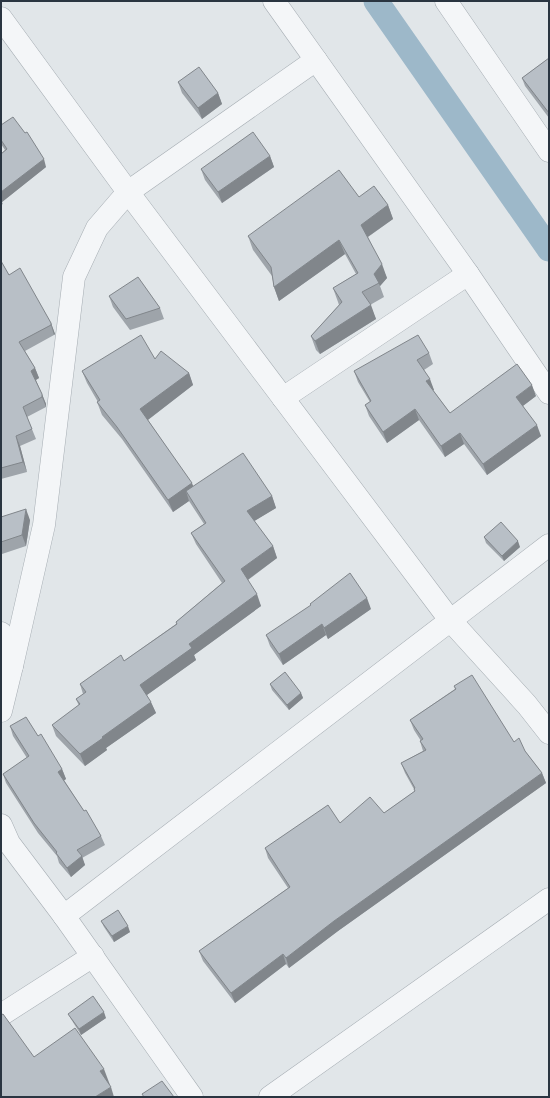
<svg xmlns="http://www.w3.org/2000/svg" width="550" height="1098" font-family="'Alegreya Sans',sans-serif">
<rect width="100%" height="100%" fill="#e1e6e9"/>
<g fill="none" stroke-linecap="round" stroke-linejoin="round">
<!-- canal -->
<path stroke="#9db8c9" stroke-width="25" d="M376 1 549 249"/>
<!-- minor casing -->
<g stroke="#a6adb3" stroke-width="23">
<g id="minor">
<path d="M274 1 468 274 549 393"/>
<path d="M446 1 549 151"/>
<path d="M1 18 128 192 450 620 527 705 549 733"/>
<path d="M283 398 468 274"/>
<path d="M1 633 12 666 1 711"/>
<path d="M12 666 44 525 74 277 97 228 128 192 316 60"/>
<path d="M1 825 9 843 64 916 192 1097"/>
<path d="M64 916 549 545"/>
<path d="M1 1015 93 956"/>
<path d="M270 1097 549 899"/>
</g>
</g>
<!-- minor -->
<use href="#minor" stroke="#f4f6f8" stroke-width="22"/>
</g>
<!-- wall -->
<g fill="#9ea4aa">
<path d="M549 58V118L525 86 522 78Z"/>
<path d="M178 82 218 93 222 104 202 119 182 93Z"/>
<path d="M1 125 46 167 2 202 3 204 1 205V154L5 150 1 144Z"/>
<path d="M270 156 274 167 222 203 205 180 201 169Z"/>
<path d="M359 197 388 205 393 219 368 237 387 278 380 286 384 297 370 305 376 319 320 354 316 350 311 336 339 305 338 302 333 288 356 274 345 254 279 301 274 287 272 276 253 250 248 236Z"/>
<path d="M1 261 9 275 51 323 55 334 54 335 25 351 35 368 39 378 36 380 46 404V407L27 417 36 439 20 446 27 472 1 479Z"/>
<path d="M109 296 160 308 164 319 130 330 113 307Z"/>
<path d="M429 353 433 364 424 370 434 390H433L450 413 536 396 523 406 541 436 487 475 464 444 445 457 419 420 387 443 369 416 365 405 370 402 358 382 354 371Z"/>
<path d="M155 359 189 373 193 385 148 420 193 486 272 496 276 508 254 521 273 546 277 558 248 580 261 606 194 655 196 660 147 695 156 713 106 748 107 750 85 766 56 736 52 725 79 706 76 699 83 694 80 684 124 661 176 624V622L222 583 196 544 191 533 204 524 189 501 173 512 122 439 102 415 97 402H98L87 383 82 371Z"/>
<path d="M1 517 30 520 26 546 2 554 1 550Z"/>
<path d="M484 537 520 547 504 561 486 543Z"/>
<path d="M371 609 328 639 326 635 283 665 270 646 266 635Z"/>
<path d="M270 684 301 693 303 698 289 710 272 690Z"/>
<path d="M454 686 514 742 525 751 542 773 546 783 338 931 289 968 286 964 235 1003 203 961 199 951 288 888 268 858 265 848 340 823 384 813 415 791 405 773 401 763 423 751 420 741H421L414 730 410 720 455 689Z"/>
<path d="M10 726 38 736 62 769 66 779 64 780 84 811 101 836 105 845 82 858 85 865 71 877 59 863 57 856 38 833 6 783 3 774 27 758 13 736Z"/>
<path d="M101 921 130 932 114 942 104 927Z"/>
<path d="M68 1014 106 1018 81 1035 71 1019Z"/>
</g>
<!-- shaded-wall -->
<g fill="#81868b">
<path d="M218 93 222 104 202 119 198 108Z"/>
<path d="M270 156 274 167 222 203 218 192Z"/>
<path d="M44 159 46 167 2 202 1 198V192Z"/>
<path d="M388 205 393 219 366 238 361 225Z"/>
<path d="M339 240 345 254 279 301 274 287Z"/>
<path d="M382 264 387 278 380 286 374 274Z"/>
<path d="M371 305 376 319 320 354 315 341Z"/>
<path d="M51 323 55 334 54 335 51 325Z"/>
<path d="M35 368 39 378 34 381 31 371Z"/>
<path d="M189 373 193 385 145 422 140 409Z"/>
<path d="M430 379 434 390 430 392 426 381Z"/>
<path d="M532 385 536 396 520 408 516 397Z"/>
<path d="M42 394 46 404V407L42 397Z"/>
<path d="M415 409 419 420 387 443 383 432Z"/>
<path d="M537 425 541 436 487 475 483 464Z"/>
<path d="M460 433 464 444 445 457 441 446Z"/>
<path d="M16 436 20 446 27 472 23 462Z"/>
<path d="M192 483 197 496 186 491 189 501 173 512 168 500Z"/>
<path d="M272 496 276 508 251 523 247 511Z"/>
<path d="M26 509 30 520 26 546 22 535Z"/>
<path d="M518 541 520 547 504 561 502 556Z"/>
<path d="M273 546 277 558 246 581 241 569Z"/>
<path d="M257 594 261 606 194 655 196 660 144 697 140 685 189 644Z"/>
<path d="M367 598 371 609 328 639 324 628Z"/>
<path d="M322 624 326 635 283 665 279 654Z"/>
<path d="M301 693 303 698 289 710 287 705Z"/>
<path d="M151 702 156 713 106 748 107 750 85 766 80 754 102 737Z"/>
<path d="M62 769 66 779 62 782 58 772Z"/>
<path d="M542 773 546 783 338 931 289 968 286 958 334 921Z"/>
<path d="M82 856 85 865 71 877 67 868Z"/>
<path d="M128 926 130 932 114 942 112 936Z"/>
<path d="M283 954 286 964 235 1003 231 993Z"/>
<path d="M104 1012 106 1018 81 1035 79 1029Z"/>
<path d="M104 1069 110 1085 106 1087 100 1071Z"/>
<path d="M111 1087 114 1097H95Z"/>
</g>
<!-- building -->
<g fill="#b8bfc6" stroke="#81868b">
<path d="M549 58V113L522 78Z"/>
<path d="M199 67 218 93 198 108 178 82Z"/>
<path d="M13 117 25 133 27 132 44 159 1 192V154L7 149 1 140V125Z"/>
<path d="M253 132 270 156 218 192 201 169Z"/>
<path d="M339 170 359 197 374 186 388 205 361 225 382 264 374 274 379 283 362 292 371 305 315 341 311 336 342 302 333 288 358 273 339 240 274 287 271 267 248 236Z"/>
<path d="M1 261 9 275 20 268 51 323V325L19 342 35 368 31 371 42 394V397L23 407 32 429 16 436 23 462 1 468Z"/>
<path d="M138 277 160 308 126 319 109 296Z"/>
<path d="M141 335 155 359 161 351 189 373 140 409 192 483 168 500 117 427 97 402 100 400 82 371Z"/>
<path d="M418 335 429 353 417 360 430 379 426 381 450 413 517 364 532 385 516 397 537 425 483 464 460 433 441 446 415 409 383 432 365 405 371 401 354 371Z"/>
<path d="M243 453 272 496 247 511 273 546 241 569 257 594 189 644 192 648 140 685 151 702 102 737 103 738 80 754 52 725 80 704 76 699 86 692 80 684 121 655 124 661 177 624 176 622 225 581 191 533 206 523 186 491Z"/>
<path d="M26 509 22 535 1 542V517Z"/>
<path d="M501 522 518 541 502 556 484 537Z"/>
<path d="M350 573 367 598 324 628 322 624 279 654 266 635 311 605 310 604Z"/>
<path d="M285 672 301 693 287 705 270 684Z"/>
<path d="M472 675 514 742 519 738 525 751 542 773 334 921 286 958 283 954 231 993 199 951 290 887 265 848 328 805 340 823 370 797 384 813 415 791 414 789 415 788 401 763 426 750 420 741 423 739 410 720 456 689 454 686Z"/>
<path d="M26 717 38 736 41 734 62 769 58 772 84 811 86 810 101 836 77 850 82 856 67 868 56 853 57 852 34 823 3 774 29 756 10 726Z"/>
<path d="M118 910 128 926 112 936 101 921Z"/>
<path d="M93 996 104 1012 79 1029 68 1014Z"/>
<path d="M3 1014 34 1057 75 1028 104 1069 100 1071 111 1087 95 1097H1V1015Z"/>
<path d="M162 1081 174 1097H144L142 1094Z"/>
</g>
<!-- border -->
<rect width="550" height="1098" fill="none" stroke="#2a3541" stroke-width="4"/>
</svg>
